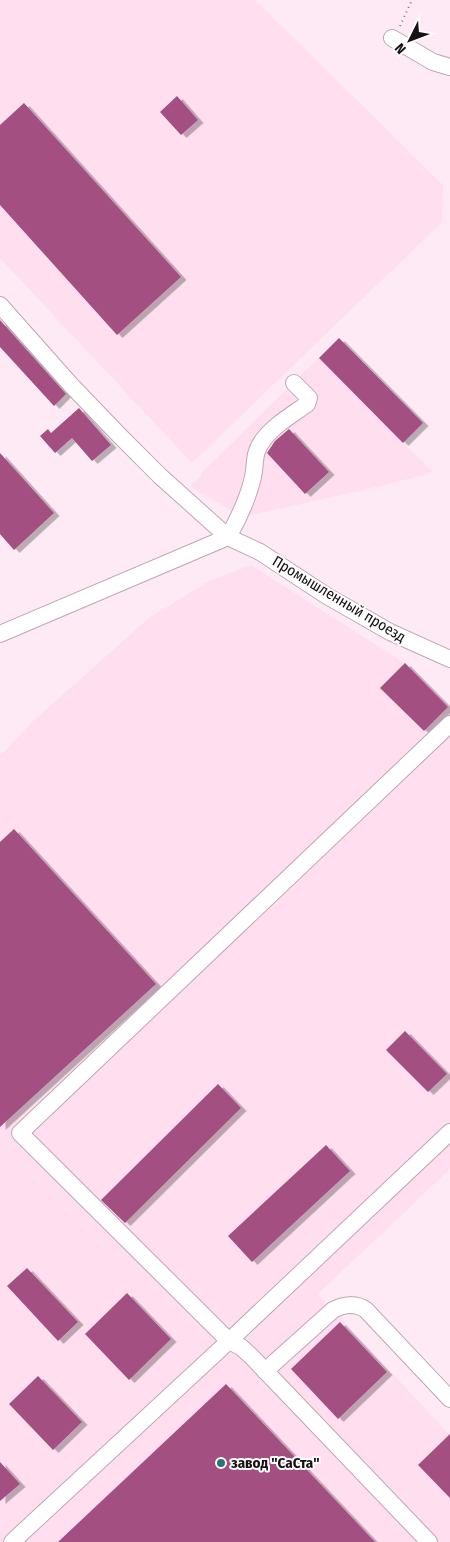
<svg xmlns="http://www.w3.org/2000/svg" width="450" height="1542" font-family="'Fira Sans Condensed',sans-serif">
<defs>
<filter id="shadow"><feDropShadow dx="5.5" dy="3" stdDeviation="0" flood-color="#0004"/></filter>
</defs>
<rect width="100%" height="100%" fill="#feeaf4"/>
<!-- built -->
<g fill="#ffdfef">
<path d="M0 0H255L443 185 442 222 192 463 0 258Z"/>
<path d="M339 338 423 423 403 443 434 472 389 484 243 517 202 494 190 486 201 476V473Z"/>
<path d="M251 565 403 662 450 705V1169L318 1294 450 1435V1542H0V756L32 722 149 618 207 582Z"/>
</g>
<!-- building -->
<g fill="#a34f81" filter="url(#shadow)">
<path d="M177 96 198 120 181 135 160 112Z"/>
<path d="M24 103 181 277 117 335 0 205V125Z"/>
<path d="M0 320 66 394 54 406 0 347Z"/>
<path d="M339 338 423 423 403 443 319 358Z"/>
<path d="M79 408 111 445 92 461 72 438 55 453 40 436 48 429 51 433Z"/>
<path d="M289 429 329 472 305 494 267 453 275 441Z"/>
<path d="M0 453 54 513 14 550 0 534Z"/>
<path d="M405 663 448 707 424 731 380 688Z"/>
<path d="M14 829 156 984 0 1127V842Z"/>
<path d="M405 1031 447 1074 428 1092 386 1050Z"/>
<path d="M218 1084 241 1108 125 1223 101 1200Z"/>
<path d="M326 1145 350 1171 252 1262 228 1236Z"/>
<path d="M27 1268 78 1322 58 1341 7 1286Z"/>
<path d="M127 1293 171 1339 129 1380 85 1334Z"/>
<path d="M340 1322 387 1372 338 1419 291 1369Z"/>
<path d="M38 1376 82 1422 53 1450 9 1404Z"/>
<path d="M226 1384 375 1542H58Z"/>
<path d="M450 1434V1498L418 1465Z"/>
<path d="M0 1462 20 1484 0 1501Z"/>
</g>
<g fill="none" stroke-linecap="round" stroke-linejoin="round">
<!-- minor casing -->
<g stroke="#bea7b3" stroke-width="18">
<g id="minor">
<path d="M392 38 433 62 450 67"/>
<path d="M0 305 71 385 120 436 160 476 228 537 260 552 327 596 390 632 450 659"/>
<path d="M0 634 228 537C239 518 248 498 253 477 256 463 253 453 263 440 274 425 292 415 307 404L309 398 294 383"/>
<path d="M265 1371 333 1310C344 1304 356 1303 366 1310L450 1399"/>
<path d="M12 1542 229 1341 450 1132"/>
<path d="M429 1542 251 1356 241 1347 229 1341 20 1133 450 724"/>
</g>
</g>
<!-- path -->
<path stroke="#887a81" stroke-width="2" stroke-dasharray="1 4" stroke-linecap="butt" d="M400 26 412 0"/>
<!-- minor -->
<use href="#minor" stroke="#fff" stroke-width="16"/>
</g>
<!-- markers -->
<circle fill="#2a737a" stroke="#fdfdfd" stroke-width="2" cx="221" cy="1463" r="5"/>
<g text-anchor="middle" stroke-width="4" stroke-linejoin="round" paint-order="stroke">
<!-- street labels -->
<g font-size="15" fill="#181014" stroke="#fdfdfd">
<text transform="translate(339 599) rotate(31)" y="5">Промышленный проезд</text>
</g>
<!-- poi labels -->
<g font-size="15" font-weight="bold" fill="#181014" stroke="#fdfdfd" text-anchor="start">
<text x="231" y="1468">завод "СаСта"</text>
</g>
</g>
<!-- north arrow -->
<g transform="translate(410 40) rotate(228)" stroke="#fdfdfd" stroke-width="4" paint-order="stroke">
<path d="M0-4L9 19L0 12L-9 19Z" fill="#181014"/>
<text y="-8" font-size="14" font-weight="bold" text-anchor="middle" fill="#181014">N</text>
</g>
</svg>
